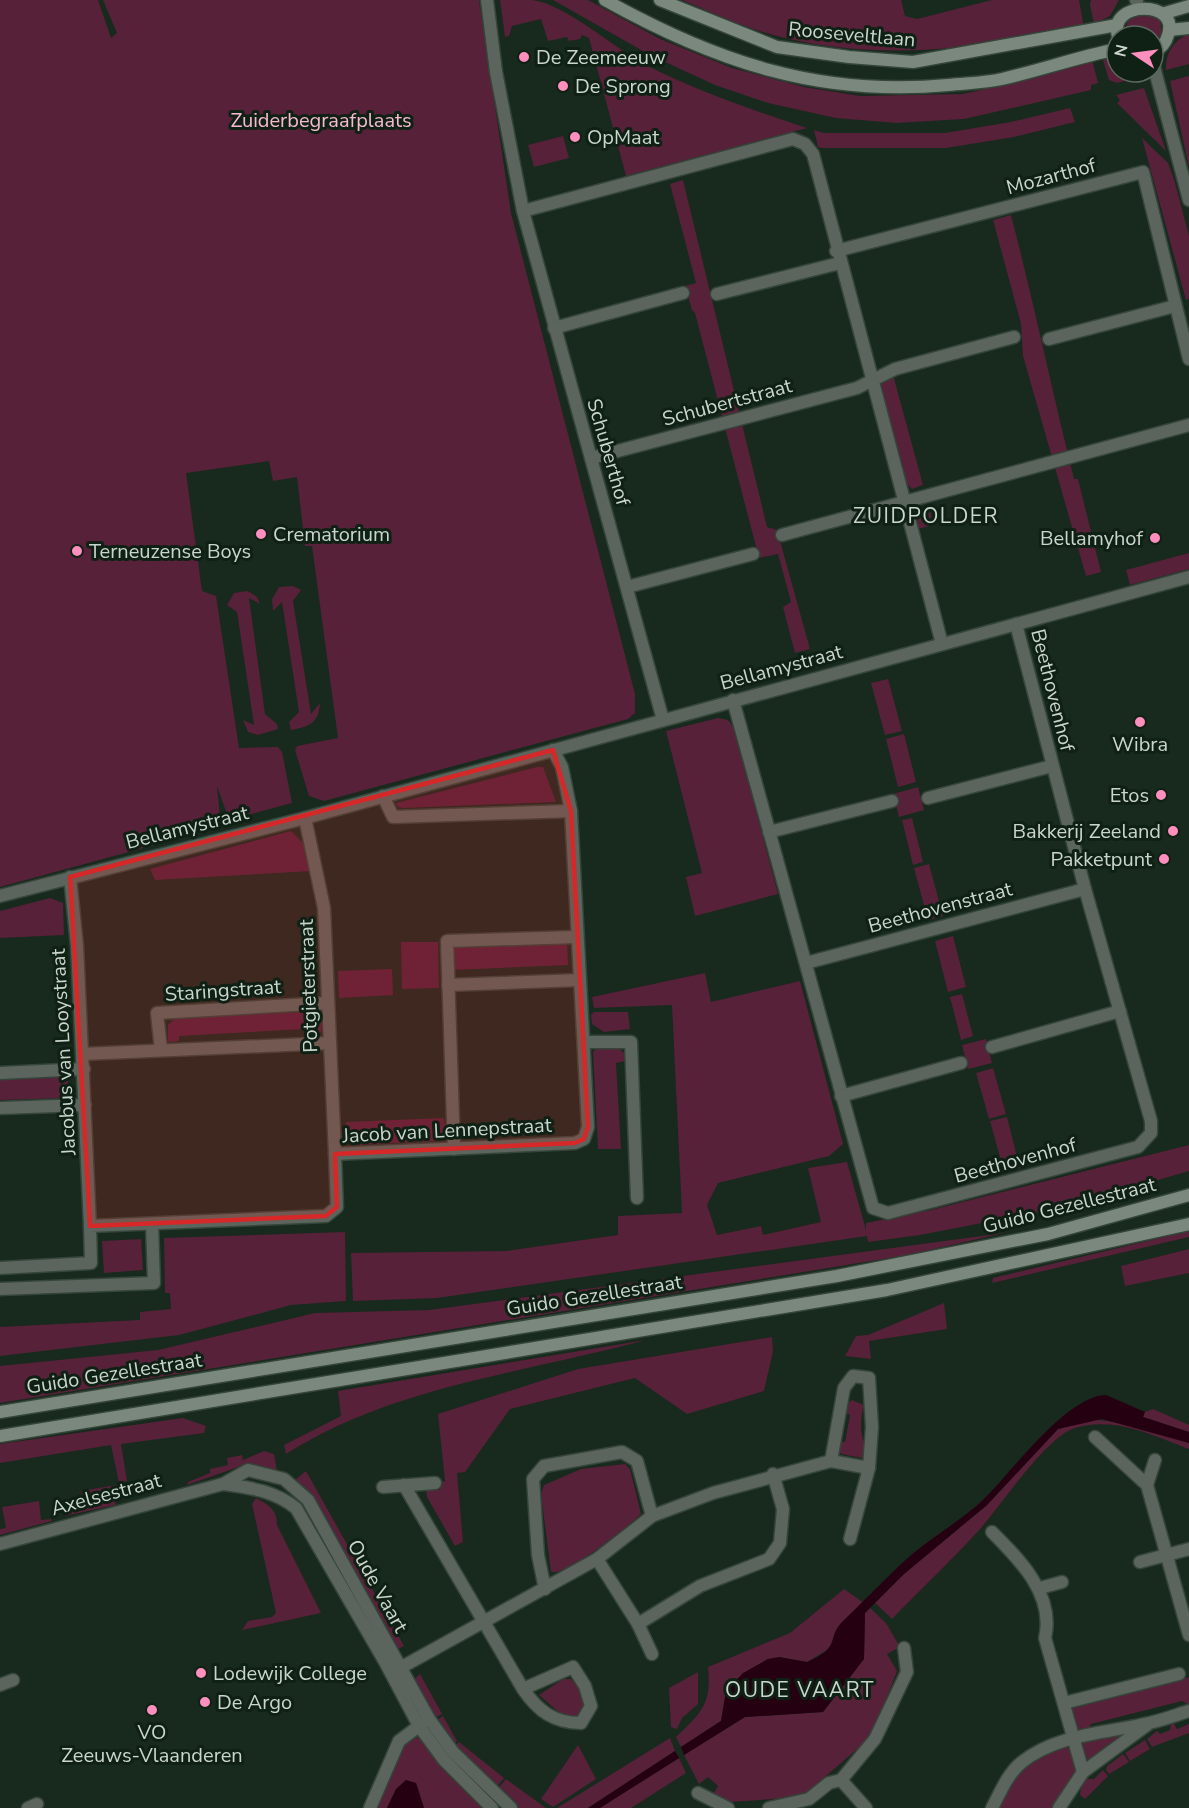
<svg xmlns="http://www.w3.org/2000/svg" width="1189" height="1808" font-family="'Nunito Sans',sans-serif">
<rect width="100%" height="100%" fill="#18291d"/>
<!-- green -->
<g fill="#562139">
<path d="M0 0H98L111 38 117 33 103 0H479L511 213 635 694V713L628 719 324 801 309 796 295 750 297 746 338 738 312 546H305L297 477 273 481 269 461 186 473 202 591 216 596 239 748 278 747 282 752 292 803 229 820 217 786 221 827 0 887Z"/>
<path d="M500 0C510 0 522 0 532 0 566 4 616 50 648 66 699 92 753 110 807 128L626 176 589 38 582 35 580 39 569 41 567 37 548 41 541 19 512 26 509 36 505 37Z"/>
<path d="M553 0H588L660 39 732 68 804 87 860 96 963 94 1012 83 1032 73 1092 59 1098 83 1091 85V90L964 119 896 123 836 118 768 103 715 85 650 55Z"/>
<path d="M682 0H901L905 16 917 19 992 0H1079L1084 28C985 47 884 62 785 38 749 30 715 14 682 0Z"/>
<path d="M1091 0H1119L1110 16 1094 24 1090 5Z"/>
<path d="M1140 10 1160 19 1162 34 1153 44V36H1128C1123 23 1130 17 1140 10Z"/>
<path d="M1189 34V64L1166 70C1165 53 1174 40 1189 34Z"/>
<path d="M1113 54 1117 55V72H1141L1142 76 1117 83 1109 80 1102 57Z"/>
<path d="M1189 76V167L1170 81Z"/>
<path d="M1144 88 1166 151 1117 103 1120 100 1116 95Z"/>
<path d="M1070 108 1075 122 1014 137 946 148H822L818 147 814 130 824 133H945L1011 122Z"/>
<path d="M563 136 569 158 534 167 528 145Z"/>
<path d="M1142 138 1168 163 1174 179 1189 236V299L1186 300Z"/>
<path d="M683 180 767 527 777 530 810 649 795 653 783 607 791 602 778 554 759 558 695 313 692 310 685 286 696 283 670 184Z"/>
<path d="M1011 215C1034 303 1052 391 1074 479H1078L1101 572 1086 576 1023 356 1021 324 993 220Z"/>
<path d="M893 375 923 485 912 489 906 483 879 383Z"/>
<path d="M929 506 933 525 918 529 917 510Z"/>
<path d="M1189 553V569L1130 585 1126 570Z"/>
<path d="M293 586 301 590 293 601 311 714 320 703C319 723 309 727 291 730L289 722 299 712 282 602 273 611 272 599 279 587Z"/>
<path d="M248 591 257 597 260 604 249 598 265 714 277 724 278 729 258 735 248 732 243 720 254 725 237 612 227 605 234 593Z"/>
<path d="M888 679 902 731 885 735 871 683Z"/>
<path d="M718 718 728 720 734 728 778 894 695 916 686 877 702 873 666 731Z"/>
<path d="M904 734 916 782 898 787 886 739Z"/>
<path d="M537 767H543L556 802 404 808 398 807 396 803Z"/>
<path d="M918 787 924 810 899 817 893 794Z"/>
<path d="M912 818 923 862 913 865 902 820Z"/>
<path d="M291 831 306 846 311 871 155 880 150 869Z"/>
<path d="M929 864 943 916 928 920 914 868Z"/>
<path d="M50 898 63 903 64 935 0 938V911Z"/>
<path d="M953 936 966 987 948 992 935 941Z"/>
<path d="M401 942H438L439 988 402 989Z"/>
<path d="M567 942 568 965 451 970 450 947Z"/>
<path d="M392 969 393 995 339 998 338 971Z"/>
<path d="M705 973 711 1002 800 981 843 1144 829 1156 718 1183 707 1205 717 1235 761 1226 763 1235 821 1222 808 1168 847 1162 866 1230V1223L931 1210 1189 1145V1171L1065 1207 920 1235 868 1242 867 1236 437 1298 353 1301 351 1253 506 1251 618 1235V1216L682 1213 672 1005 594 1008 592 997Z"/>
<path d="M962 994 973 1036 961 1040 950 997Z"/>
<path d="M323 1011 321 1032 311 1037 303 1029 179 1036V1041L168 1042V1025L175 1018Z"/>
<path d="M594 1012H628L630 1029 604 1032 592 1024 591 1015Z"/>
<path d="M986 1039 992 1063 968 1069 962 1045Z"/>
<path d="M598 1047 620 1049 627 1056V1061L616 1063 621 1149H598L593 1052Z"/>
<path d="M993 1068 1006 1114 989 1119 976 1073Z"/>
<path d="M68 1075 69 1097 67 1098 0 1100V1079Z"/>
<path d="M1007 1117 1020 1168 1004 1172 990 1121Z"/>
<path d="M444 1118 446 1132 436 1141 354 1145 347 1142 346 1122Z"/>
<path d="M1189 1231V1237L992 1283 993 1278Z"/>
<path d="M345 1232 346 1301 291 1305 179 1335 0 1356V1327L140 1320V1312L171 1309 170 1293H165L164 1238Z"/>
<path d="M1004 1233 908 1255 0 1403V1366L158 1350 315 1313 429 1310Z"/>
<path d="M141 1239 143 1270 104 1273 102 1241Z"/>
<path d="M1189 1249V1273L1125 1286 1121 1266Z"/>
<path d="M944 1303 947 1329 869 1341 871 1359 845 1356 856 1336 868 1335Z"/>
<path d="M772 1337 773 1351 764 1391 687 1414 635 1378 510 1409 465 1472 457 1473 463 1542 455 1546 427 1497 426 1490H440V1482L445 1481 438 1414 578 1369Z"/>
<path d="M646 1340C525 1373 393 1386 286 1454L284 1445 341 1416 338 1391Z"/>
<path d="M852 1400 864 1405C860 1417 859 1441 869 1451L862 1458 841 1454 838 1449 840 1441 845 1442 850 1415 845 1412 847 1404Z"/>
<path d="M1153 1409 1189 1425V1432L1143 1417 1145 1412Z"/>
<path d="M183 1418 206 1426 204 1433 121 1444 127 1481 119 1483 111 1445 0 1463V1444Z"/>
<path d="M1091 1419 1129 1424 1189 1443V1449C1152 1435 1114 1416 1075 1428 1047 1436 1002 1504 981 1528 953 1559 921 1589 892 1619L875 1603 904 1574 987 1505 1058 1429Z"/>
<path d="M264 1451 274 1454 277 1471 244 1465 187 1485 188 1482 210 1473V1469L228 1465 227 1458 242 1455 243 1460Z"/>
<path d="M625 1464 630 1469 641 1514C627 1527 568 1576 551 1572L541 1494 544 1485 581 1469Z"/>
<path d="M306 1471 404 1646 394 1651 310 1500 295 1480Z"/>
<path d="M128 1483 130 1494 114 1498 116 1505 65 1516 64 1511 78 1507 76 1496 82 1494 81 1491Z"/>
<path d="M256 1498C269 1505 277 1509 277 1525L321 1613 242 1630 248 1621 272 1617 276 1613 252 1504Z"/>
<path d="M39 1501 41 1520 51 1519 52 1521 0 1535V1529L6 1528 2 1507Z"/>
<path d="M844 1589 864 1603 838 1629 832 1647 807 1662 779 1657 726 1691 721 1721 681 1747 676 1737C701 1713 712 1704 708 1667L790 1633Z"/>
<path d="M870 1608 886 1623 900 1647 887 1654 897 1671 872 1736 802 1797 730 1802 713 1795 718 1786 708 1777 699 1784 684 1755 745 1717 823 1712 864 1659 865 1613Z"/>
<path d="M698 1672V1704L682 1718 677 1729 671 1727 669 1688Z"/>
<path d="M420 1674 442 1714 433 1719 413 1680Z"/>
<path d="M1189 1677V1705L1182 1701 1091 1724 1087 1732 1077 1729 1071 1707Z"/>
<path d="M563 1679H571L580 1689 586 1706 577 1717 563 1716 539 1695Z"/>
<path d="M443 1716 457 1741 452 1746 434 1722Z"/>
<path d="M1150 1723 1083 1772 1059 1808H992L1002 1787 1040 1751Z"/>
<path d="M1171 1724H1174L1177 1729 1189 1724V1733L1152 1747 1147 1739 1157 1731 1160 1734 1170 1730Z"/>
<path d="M421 1737 436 1758 483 1808H424L416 1783 396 1789 387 1808H374L403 1743 410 1738Z"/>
<path d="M670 1738 675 1751 588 1808H557Z"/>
<path d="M1145 1740 1150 1749 1130 1761 1125 1753Z"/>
<path d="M459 1742 504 1778 494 1790 452 1748Z"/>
<path d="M578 1745 596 1779 553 1807 541 1799Z"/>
<path d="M1123 1754 1129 1762 1109 1774 1106 1770 1107 1766Z"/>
<path d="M679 1758 686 1773 631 1808H600Z"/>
<path d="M1103 1770 1108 1776 1085 1799 1080 1795 1081 1785 1086 1779H1094Z"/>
<path d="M506 1779 546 1808H514L496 1791Z"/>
</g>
<!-- water -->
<g fill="#240010">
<path d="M1106 1395 1145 1412 1143 1417 1189 1432V1443L1102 1419 1058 1429 987 1505 904 1574 865 1613 864 1659 823 1712 745 1717 684 1755 681 1747 721 1721 726 1691 743 1673 768 1659 779 1657 807 1662C843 1647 825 1638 844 1620 863 1602 881 1583 900 1565 925 1541 957 1524 983 1500 1012 1472 1066 1396 1106 1395Z"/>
<path d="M675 1751 679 1758 600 1808H588Z"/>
<path d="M406 1780 416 1783 424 1808H387L396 1789Z"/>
</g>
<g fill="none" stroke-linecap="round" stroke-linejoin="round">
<!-- minor casing -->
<g stroke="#344539" stroke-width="15">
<g id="minor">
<path d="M487 0 496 72 523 211 663 720"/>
<path d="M1136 0 1137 2"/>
<path d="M523 211 793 139 805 144 813 154 942 644"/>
<path d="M836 251 1143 172 1189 359"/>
<path d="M717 294 840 263"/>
<path d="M554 328 683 293"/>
<path d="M1049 339 1175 306"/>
<path d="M591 458 857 388 895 369 1014 337"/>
<path d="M782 535 1189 425"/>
<path d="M627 587 753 554"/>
<path d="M733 700 873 1208 888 1213 1138 1147 1151 1133V1121L1085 889 1016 624"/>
<path d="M383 796 393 817 571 811"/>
<path d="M928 798 1052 766"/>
<path d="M305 818 324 908 335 1154"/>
<path d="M769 832 892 801"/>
<path d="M70 877 77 946 90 1226"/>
<path d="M0 896 305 818 1189 577"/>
<path d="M806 963 1085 889"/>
<path d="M448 985 580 980"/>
<path d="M584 1042H631L637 1198"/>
<path d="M992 1047 1120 1011"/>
<path d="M161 1050 157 1013 328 1003"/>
<path d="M83 1054 330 1043"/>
<path d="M0 1073 84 1069"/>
<path d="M841 1096 961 1063"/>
<path d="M0 1108 85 1105"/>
<path d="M454 1149 447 941 577 937"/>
<path d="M0 1268 91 1263 90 1226 326 1216 337 1207 335 1154 575 1143 584 1139 588 1127 571 811 562 767 553 750"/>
<path d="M0 1289 154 1283 152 1224"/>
<path d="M1095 1437 1147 1485 1189 1635"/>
<path d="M831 1461 844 1388 853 1376 869 1378 872 1427 869 1468 850 1539"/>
<path d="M223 1484C251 1488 273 1490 296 1508L385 1662 419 1726 444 1760 492 1808"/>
<path d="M404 1485 523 1689C538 1711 554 1723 581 1723L591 1706 585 1686 573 1667 523 1689"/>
<path d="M1147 1485 1155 1460"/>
<path d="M383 1487 435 1483"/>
<path d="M992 1532C1020 1560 1055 1595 1045 1638L1083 1772"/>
<path d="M0 1544 223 1484 248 1470 284 1479 308 1500 429 1719 453 1752 511 1808"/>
<path d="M597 1559 638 1624 652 1654"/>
<path d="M1140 1562 1189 1549"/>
<path d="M1040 1588 1062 1582"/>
<path d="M545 1589 538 1555 533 1479 544 1466 622 1452 637 1461 652 1516"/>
<path d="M638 1624 700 1586 769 1559 780 1543 783 1509 773 1474"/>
<path d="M391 1673 597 1559 652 1516 713 1493 831 1461 869 1468"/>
<path d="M0 1685 13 1680"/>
<path d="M1064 1703 1179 1674"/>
<path d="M841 1780 866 1808"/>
<path d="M698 1793 728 1808"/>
<path d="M28 1808 37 1804"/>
<path d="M370 1808 399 1741 423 1723"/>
<path d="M769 1808 809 1799 829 1783 841 1780 875 1739 907 1672 904 1648"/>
<path d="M992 1808C1000 1793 1008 1773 1022 1762 1057 1734 1107 1733 1149 1723 1163 1720 1176 1715 1189 1711"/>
<path d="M1059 1808 1083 1772 1147 1725"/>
</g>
</g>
<!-- tertiary casing -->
<g stroke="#344539" stroke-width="15">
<path id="tertiary" d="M1153 63 1189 200"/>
</g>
<!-- secondary casing -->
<g stroke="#344539" stroke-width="15">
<g id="secondary">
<path d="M605 0C716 62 820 97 948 85 966 83 985 83 1002 79 1041 70 1078 57 1117 49"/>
<path d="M660 0 777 47 849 57 913 62 1117 25"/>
<path d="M1165 13 1189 6"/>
<path d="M1169 30 1189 28"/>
<path d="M1118 36C1107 0 1181 0 1168 35 1166 43 1160 49 1153 52"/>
<path d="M0 1412 837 1276 1048 1234 1189 1195"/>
<path d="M0 1436 887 1290 1189 1224"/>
</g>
</g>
<!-- minor -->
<use href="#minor" stroke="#5b645d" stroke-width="12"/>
<!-- tertiary -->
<use href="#tertiary" stroke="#5b645d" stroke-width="12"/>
<!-- secondary -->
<use href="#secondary" stroke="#7a887d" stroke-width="12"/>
</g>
<!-- marked area -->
<path fill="#d62828" fill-opacity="0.2" stroke="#d62828" stroke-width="4.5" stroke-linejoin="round" d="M553 750 571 811 588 1127 584 1139 575 1143 335 1154 337 1207 326 1216 90 1226 70 877Z"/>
<!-- markers -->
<g fill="#fe8ebd" stroke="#0f2014" stroke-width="2">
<circle cx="524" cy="57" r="6"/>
<circle cx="563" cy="86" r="6"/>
<circle cx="575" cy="137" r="6"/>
<circle cx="261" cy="534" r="6"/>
<circle cx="1155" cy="538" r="6"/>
<circle cx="77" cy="551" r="6"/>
<circle cx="1140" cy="722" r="6"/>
<circle cx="1161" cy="795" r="6"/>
<circle cx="1173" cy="831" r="6"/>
<circle cx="1164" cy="859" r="6"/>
<circle cx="201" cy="1673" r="6"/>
<circle cx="205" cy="1702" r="6"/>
<circle cx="152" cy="1710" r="6"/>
</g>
<g text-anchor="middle" stroke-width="6" stroke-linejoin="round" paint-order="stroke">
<!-- street labels -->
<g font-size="20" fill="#cad5cd" stroke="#0f2014">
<text transform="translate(852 34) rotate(5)" y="7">Rooseveltlaan</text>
<text transform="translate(1051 176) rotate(-15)" y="7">Mozarthof</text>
<text transform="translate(727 402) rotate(-15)" y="7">Schubertstraat</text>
<text transform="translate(609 452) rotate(74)" y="7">Schuberthof</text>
<text transform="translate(781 667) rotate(-15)" y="7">Bellamystraat</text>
<text transform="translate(1053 690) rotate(76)" y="7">Beethovenhof</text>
<text transform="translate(187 827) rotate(-14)" y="7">Bellamystraat</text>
<text transform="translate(940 907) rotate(-15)" y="7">Beethovenstraat</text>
<text transform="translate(308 986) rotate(-92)" y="7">Potgieterstraat</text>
<text transform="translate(223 990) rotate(-4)" y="7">Staringstraat</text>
<text transform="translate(63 1052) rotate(-93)" y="7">Jacobus van Looystraat</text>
<text transform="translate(447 1130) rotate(-3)" y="7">Jacob van Lennepstraat</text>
<text transform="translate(1015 1160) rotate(-15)" y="7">Beethovenhof</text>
<text transform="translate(1069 1205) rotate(-14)" y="7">Guido Gezellestraat</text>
<text transform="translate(594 1295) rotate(-9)" y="7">Guido Gezellestraat</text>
<text transform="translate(114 1373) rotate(-9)" y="7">Guido Gezellestraat</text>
<text transform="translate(106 1494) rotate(-15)" y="7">Axelsestraat</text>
<text transform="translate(378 1586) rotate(61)" y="7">Oude Vaart</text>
</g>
<!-- poi labels -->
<g font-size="20" fill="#cad5cd" stroke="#0f2014" text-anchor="start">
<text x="536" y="64">De Zeemeeuw</text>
<text x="575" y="93">De Sprong</text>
<text x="587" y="144">OpMaat</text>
<text x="273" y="541">Crematorium</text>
<text x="1143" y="545" text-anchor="end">Bellamyhof</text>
<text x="89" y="558">Terneuzense Boys</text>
<text x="1140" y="751" text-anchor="middle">Wibra</text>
<text x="1149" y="802" text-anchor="end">Etos</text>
<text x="1161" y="838" text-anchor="end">Bakkerij Zeeland</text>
<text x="1152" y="866" text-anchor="end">Pakketpunt</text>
<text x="213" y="1680">Lodewijk College</text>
<text x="217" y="1709">De Argo</text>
<text x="152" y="1739" text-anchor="middle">VO<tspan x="152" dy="23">Zeeuws-Vlaanderen</tspan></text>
</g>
<!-- park labels -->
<g font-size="20" fill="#f7b9d0" stroke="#0f2014">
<text x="321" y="127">Zuiderbegraafplaats</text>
</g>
<!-- neighbourhood labels -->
<g font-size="21" letter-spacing="1.5" fill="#cad5cd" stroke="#0f2014">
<text x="926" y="523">ZUIDPOLDER</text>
<text x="800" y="1697">OUDE VAART</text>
</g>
</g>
<!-- north arrow -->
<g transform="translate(1135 54) rotate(283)"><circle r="28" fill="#0f2014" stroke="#5a685e" stroke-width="1.5"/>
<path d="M0-4.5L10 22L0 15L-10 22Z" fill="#fe8ebd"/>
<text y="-9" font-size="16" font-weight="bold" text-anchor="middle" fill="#cad5cd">N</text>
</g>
</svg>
